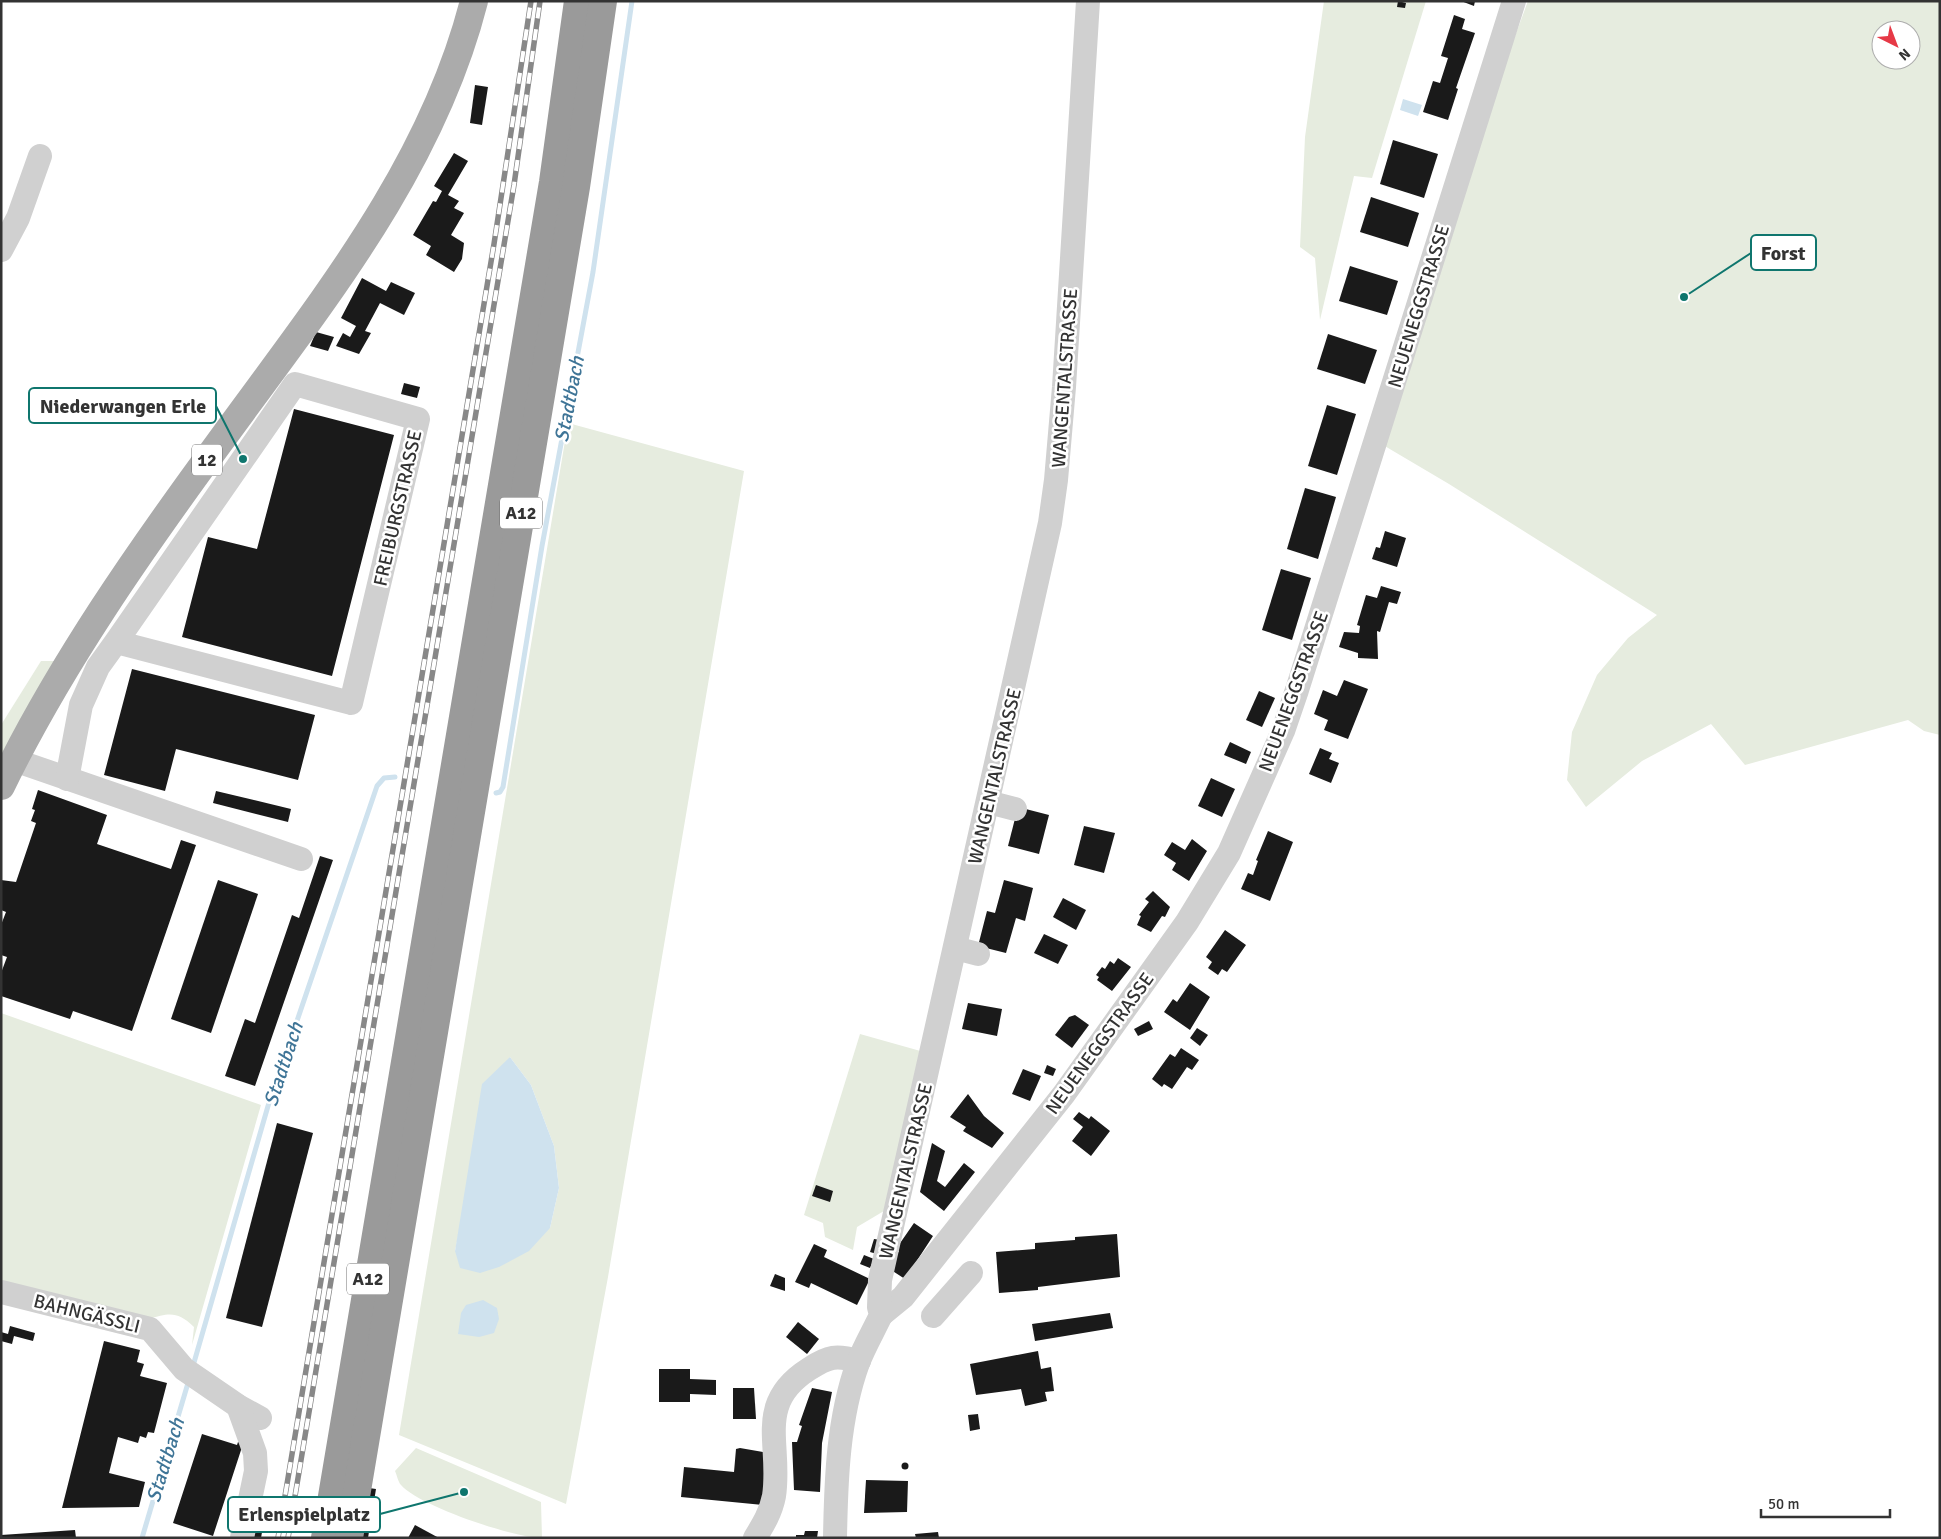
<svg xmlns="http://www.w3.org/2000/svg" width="1941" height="1539" font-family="Signika,sans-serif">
<rect width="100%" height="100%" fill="#fff"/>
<!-- green -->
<g fill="#e6ecdf" fill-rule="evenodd">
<path d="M1324 1H1426L1372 178 1354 176 1320 320 1315 258 1300 247 1305 137Z"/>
<path d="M1528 1H1940V735L1924 731 1908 720 1745 765 1711 724 1642 761 1586 807 1567 780 1572 732 1597 675 1628 638 1657 615 1449 484 1383 445 1473 149ZM1881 30H1911V60H1881Z"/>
<path d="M568 423 744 471 608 1277 566 1504 399 1435ZM510 1057 531 1085 554 1146 559 1188 550 1228 455 1251 463 1211Z"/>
<path d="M41 661H58L1 755V725Z"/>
<path d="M1 1013 261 1105 192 1345 194 1327C177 1311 170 1313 148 1319L1 1284Z"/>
<path d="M860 1034 924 1052 889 1208 857 1227 853 1250 825 1237 823 1223 804 1215Z"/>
<path d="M416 1448 541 1502 542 1538C514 1538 419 1506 401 1485 398 1482 397 1475 395 1471Z"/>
</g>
<!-- water -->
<g fill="#cfe2ee">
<path d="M1403 99 1422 105 1418 116 1400 110Z"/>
<path d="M510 1057 531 1085 554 1146 559 1188 550 1228 529 1251 499 1267 480 1273 460 1268 455 1251 482 1084Z"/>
<path d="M483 1300 497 1308 499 1319 494 1333 479 1337 458 1334 461 1313 466 1305Z"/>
</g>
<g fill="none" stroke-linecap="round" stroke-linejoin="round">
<!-- stream -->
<g stroke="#cfe2ee" stroke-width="5">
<path d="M496 793 500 792 503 787 542 546 593 272 632 1"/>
<path d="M193 1366 268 1106 377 786 384 778 395 777"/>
<path d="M142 1538 188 1383"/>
</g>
</g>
<!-- building -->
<g fill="#1a1a1a">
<path d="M1398 1 1406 3 1405 8 1397 7Z"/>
<path d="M1461 1H1475L1474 6Z"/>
<path d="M1454 15 1465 19 1462 29 1475 33 1456 88 1458 89 1448 120 1423 112 1433 81 1440 83 1448 58 1441 56Z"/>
<path d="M475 85 488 87 482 125 470 123Z"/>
<path d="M1393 140 1438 154 1424 198 1380 184Z"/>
<path d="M454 153 468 161 448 195 459 201 454 208 464 213 451 235 464 243 462 259 454 272 426 255 431 246 413 235 433 201 436 202 442 191 434 186Z"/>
<path d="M1371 197 1419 213 1408 247 1360 232Z"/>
<path d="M1350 266 1398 281 1387 315 1339 301Z"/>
<path d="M362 278 386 291 391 282 415 293 404 315 380 303 365 331 371 333 359 354 336 346 343 333 350 337 356 326 341 318Z"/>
<path d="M316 332 334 337 328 351 310 346Z"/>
<path d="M1328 334 1377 350 1365 384 1317 369Z"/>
<path d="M404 383 420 387 417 398 401 394Z"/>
<path d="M1327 405 1356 414 1337 475 1308 466Z"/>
<path d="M294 409 394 435 332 676 182 637 208 537 257 549Z"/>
<path d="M1305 488 1336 497 1318 559 1287 549Z"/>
<path d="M1385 531 1406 538 1397 567 1372 559 1376 547 1380 548Z"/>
<path d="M1281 569 1311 578 1292 640 1262 630Z"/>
<path d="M1381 586 1401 592 1397 604 1389 602 1380 632 1377 631 1378 659 1358 658V653L1339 647 1344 632 1359 633 1360 626 1357 625 1366 595 1377 598Z"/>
<path d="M132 669 315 715 298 780 176 749 165 791 104 775Z"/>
<path d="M1344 680 1368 689 1348 739 1324 730 1328 720 1314 714 1323 690 1337 696Z"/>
<path d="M1259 691 1275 698 1262 727 1246 720Z"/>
<path d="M1230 742 1251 752 1246 764 1224 755Z"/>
<path d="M1320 748 1332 753 1329 759 1339 763 1331 783 1309 774Z"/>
<path d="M1211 778 1235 789 1222 817 1198 806Z"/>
<path d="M38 790 107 815 97 844 171 869 181 840 196 845 132 1031 73 1011 70 1019 1 996V973L7 957 1 955V925L6 912 1 910V880L16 882 36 823 31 821 35 810 32 809Z"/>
<path d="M216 791 291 809 288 822 213 803Z"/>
<path d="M1018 807 1049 815 1039 854 1008 846Z"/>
<path d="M1084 826 1115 833 1104 873 1074 865Z"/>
<path d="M1268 831 1293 842 1270 901 1241 889 1248 873 1253 875 1258 861 1256 860Z"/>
<path d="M1192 839 1207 851 1189 881 1172 870 1176 863 1164 855 1172 842 1185 850Z"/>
<path d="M320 856 333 860 255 1086 225 1076 245 1019 255 1023 292 915 299 918Z"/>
<path d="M218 880 258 894 211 1033 171 1019Z"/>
<path d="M1004 880 1033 888 1025 921 1016 918 1006 953 978 946 987 911 995 913Z"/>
<path d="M1153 891 1170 907 1165 917 1162 916 1151 932 1137 925 1141 916 1139 915 1149 902 1145 899Z"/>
<path d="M1063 898 1086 910 1076 930 1053 917Z"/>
<path d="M1225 930 1246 945 1227 972 1222 969 1218 975 1208 968 1212 962 1206 957Z"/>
<path d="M1044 934 1068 945 1058 964 1034 953Z"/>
<path d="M1118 958 1131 967 1112 991 1097 980 1099 977 1096 975 1102 967 1105 969 1110 961 1114 964Z"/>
<path d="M1190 983 1210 997 1190 1030 1164 1012 1173 999 1177 1002Z"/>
<path d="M968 1003 1002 1009 997 1036 962 1029Z"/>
<path d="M1075 1015 1089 1025 1072 1048 1055 1035 1069 1017Z"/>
<path d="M1149 1021 1153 1029 1138 1036 1134 1029Z"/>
<path d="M1197 1028 1208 1035 1200 1046 1190 1038Z"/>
<path d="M1181 1048 1199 1060 1192 1070 1187 1067 1172 1089 1164 1084 1162 1087 1152 1079 1170 1054 1175 1057Z"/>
<path d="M1047 1065 1056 1069 1053 1076 1044 1073Z"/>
<path d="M1023 1069 1041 1076 1030 1101 1012 1094Z"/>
<path d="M968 1094 984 1116 1004 1133 992 1148 963 1131 966 1127 950 1117Z"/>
<path d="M1079 1112 1089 1119 1091 1116 1110 1131 1091 1156 1072 1141 1083 1127 1073 1119Z"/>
<path d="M277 1123 313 1133 262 1327 226 1318Z"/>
<path d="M932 1143 945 1151 937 1181 945 1187 964 1163 975 1172 944 1211 920 1192Z"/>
<path d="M816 1185 833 1191 830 1202 812 1196Z"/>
<path d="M914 1223 933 1236 905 1279 888 1268 899 1251 896 1249Z"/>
<path d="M1117 1234 1120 1277 1038 1287V1290L999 1293 996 1252 1035 1249V1243L1075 1240V1237Z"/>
<path d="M874 1239 881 1240 877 1254 870 1252Z"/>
<path d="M814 1244 827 1250 824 1257 870 1279 857 1305 811 1283 809 1288 795 1282Z"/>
<path d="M864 1255 874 1259 870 1268 860 1264Z"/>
<path d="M775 1274 785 1278V1291L770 1286Z"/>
<path d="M1110 1313 1113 1328 1035 1341 1032 1324Z"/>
<path d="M798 1322 819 1339 807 1354 786 1337Z"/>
<path d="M10 1326 35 1333 33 1341 14 1336 12 1344 1 1341V1332L8 1334Z"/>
<path d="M104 1341 140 1350 137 1362 144 1364 140 1376 167 1383 154 1433 148 1432 146 1438 140 1436 138 1443 118 1437 109 1473 145 1482 139 1507 62 1508Z"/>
<path d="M1038 1351 1041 1369 1051 1367 1054 1391 1045 1392 1047 1401 1025 1406 1021 1389 976 1395 970 1364Z"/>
<path d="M659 1369H690V1379L716 1380V1395L690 1394V1402H659Z"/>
<path d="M733 1388H754L756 1419H733Z"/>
<path d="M812 1388 832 1392 822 1443 820 1492 794 1490 792 1442H797L802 1426 799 1425Z"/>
<path d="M978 1414 980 1429 970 1431 968 1415Z"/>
<path d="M202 1434 237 1445 238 1442 243 1444 213 1536 173 1523Z"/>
<path d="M740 1448 763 1452 766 1475 763 1505 681 1497 684 1467 734 1472 736 1449Z"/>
<circle cx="905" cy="1466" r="3.5"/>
<path d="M866 1480 908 1481 907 1512 864 1513Z"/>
<path d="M362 1487 376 1489 368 1538H353Z"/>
<path d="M251 1518 264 1521 261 1538H248Z"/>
<path d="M415 1525 439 1538H408Z"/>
<path d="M75 1530 76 1538H1V1535Z"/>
<path d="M805 1531H818L817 1538H796V1535H804Z"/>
<path d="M938 1532 939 1538H916L915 1534Z"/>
</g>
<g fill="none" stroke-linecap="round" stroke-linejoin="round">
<!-- minor -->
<g stroke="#d0d0d0" stroke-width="24">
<path d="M1 250 18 218 40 156"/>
<path d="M14 760 301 859"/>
<path d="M67 779 81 705 98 667 116 642 295 384 418 419 351 703 116 642"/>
<path d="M988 802 1015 809"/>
<path d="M955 948 978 954"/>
<path d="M1 1292 150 1329 184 1369 238 1406 260 1418"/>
<path d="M881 1315 903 1297 1064 1094 1187 922 1229 853 1283 731 1297 690 1514 1"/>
<path d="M933 1316 971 1273"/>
<path d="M238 1406 255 1453 256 1471 242 1538"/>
<path d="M755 1538C763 1525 771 1512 774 1496 782 1444 754 1404 809 1369 829 1356 836 1355 859 1361"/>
<path d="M835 1538C836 1480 838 1418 858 1363 864 1347 874 1330 881 1315L879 1307 880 1280 1050 523 1056 480 1064 387 1088 1"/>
</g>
<!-- major -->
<path stroke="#ababab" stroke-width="28" d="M1 786C60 665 139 552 219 443 319 305 431 170 474 1"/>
<!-- highway -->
<g stroke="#9a9a9a" stroke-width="28">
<path d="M325 1538 553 182 578 1"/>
<path d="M349 1538 576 187 603 1"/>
</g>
<!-- rail casing -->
<g stroke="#888" stroke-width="5.5">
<g id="rail">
<path d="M278 1538 494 244 531 1"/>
<path d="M288 1538 514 185 540 1"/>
</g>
</g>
<!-- rail -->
<use href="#rail" stroke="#fff" stroke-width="4" stroke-dasharray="11" stroke-linecap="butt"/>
</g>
<g text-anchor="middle" stroke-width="5" stroke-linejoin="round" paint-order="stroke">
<!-- shield labels -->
<g fill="#fff" stroke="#707070" stroke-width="1">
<rect x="192" y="444.5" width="30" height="31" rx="4"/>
<rect x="500" y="497.5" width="42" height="31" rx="4"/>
<rect x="347" y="1263.5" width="42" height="31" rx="4"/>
</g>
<g font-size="18" font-weight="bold" fill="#333">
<text x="207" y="466">12</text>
<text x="521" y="519">A12</text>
<text x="368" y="1285">A12</text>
</g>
<!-- street labels -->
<g font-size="19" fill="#333" stroke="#fff">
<text transform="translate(1418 306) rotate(-73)" y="7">NEUENEGGSTRASSE</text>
<text transform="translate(1064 378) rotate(-86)" y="7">WANGENTALSTRASSE</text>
<text transform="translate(397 508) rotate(-77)" y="7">FREIBURGSTRASSE</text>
<text transform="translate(1293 691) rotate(-70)" y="7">NEUENEGGSTRASSE</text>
<text transform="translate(994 776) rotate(-77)" y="7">WANGENTALSTRASSE</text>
<text transform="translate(1099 1043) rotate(-54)" y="7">NEUENEGGSTRASSE</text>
<text transform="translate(905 1171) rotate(-77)" y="7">WANGENTALSTRASSE</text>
<text transform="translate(87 1313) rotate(14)" y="7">BAHNGÄSSLI</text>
</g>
<!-- water labels -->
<g font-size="20" font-style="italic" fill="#3f7597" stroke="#fff">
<text transform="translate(569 399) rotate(-79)" y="7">Stadtbach</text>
<text transform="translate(283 1064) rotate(-72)" y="7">Stadtbach</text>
<text transform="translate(165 1460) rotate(-73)" y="7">Stadtbach</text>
</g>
</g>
<!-- callouts -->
<path fill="none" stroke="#0f766e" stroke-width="2" d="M1684 297L1751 253M243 459L216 406M464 1492L380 1514"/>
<g fill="#0f766e" stroke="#fff" stroke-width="2">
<circle cx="1684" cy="297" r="5"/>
<circle cx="243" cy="459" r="5"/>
<circle cx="464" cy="1492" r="5"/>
</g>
<g fill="#fff" stroke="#0f766e" stroke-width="2">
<rect x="1751" y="235" width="65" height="35" rx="5"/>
<rect x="29" y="388" width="187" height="35" rx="5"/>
<rect x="228" y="1497" width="152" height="35" rx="5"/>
</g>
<g font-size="20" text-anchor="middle" font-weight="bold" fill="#333">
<text x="1783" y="260">Forst</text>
<text x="123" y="413">Niederwangen Erle</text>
<text x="304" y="1521">Erlenspielplatz</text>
</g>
<!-- border -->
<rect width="1941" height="1539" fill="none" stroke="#333333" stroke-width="5"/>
<!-- north arrow -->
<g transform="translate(1896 45) rotate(138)"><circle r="24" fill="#ffffff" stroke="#adadad"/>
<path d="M0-4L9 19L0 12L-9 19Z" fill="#e63946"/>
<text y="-8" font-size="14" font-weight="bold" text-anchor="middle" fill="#333333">N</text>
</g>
<!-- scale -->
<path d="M1761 1509v8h129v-8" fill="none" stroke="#333333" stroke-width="2.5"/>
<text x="1768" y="1509" font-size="15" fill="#333333" stroke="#ffffff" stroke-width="4" paint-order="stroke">50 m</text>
</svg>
